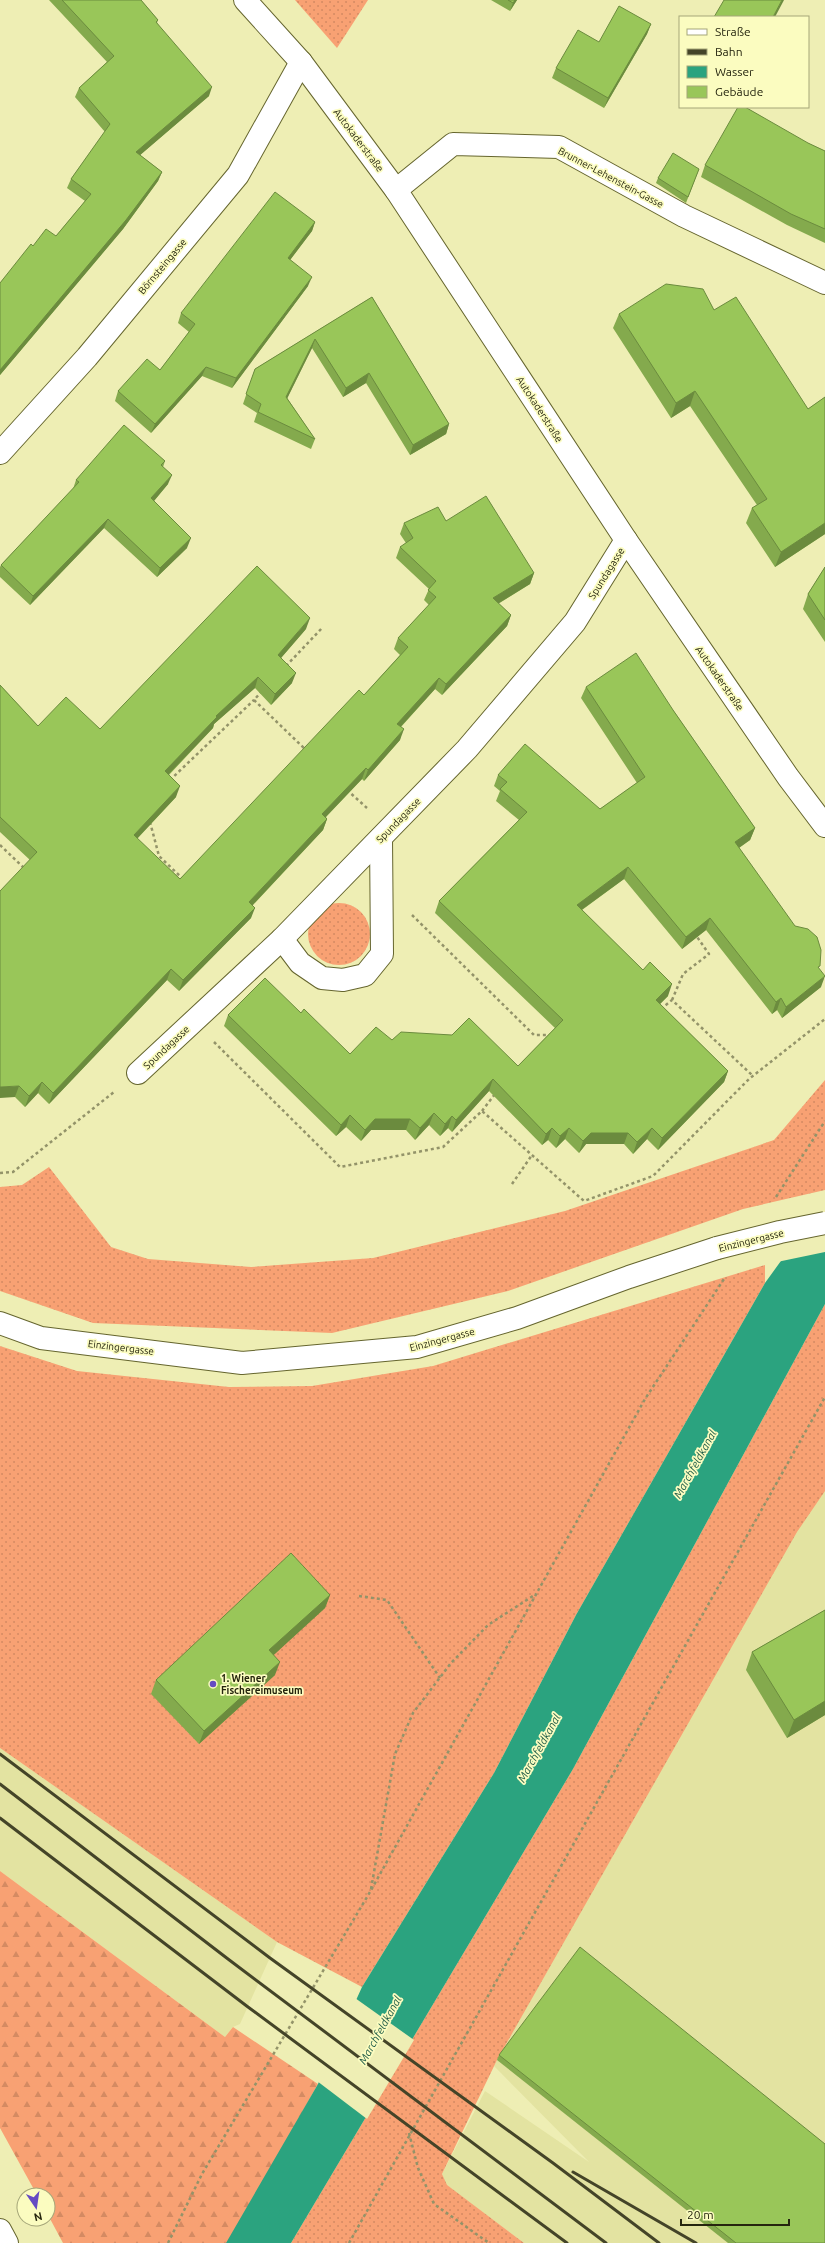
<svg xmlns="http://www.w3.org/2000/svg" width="825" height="2243" font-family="Ubuntu,sans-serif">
<defs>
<pattern id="grass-dots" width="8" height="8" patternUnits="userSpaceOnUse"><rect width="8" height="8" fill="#f8a173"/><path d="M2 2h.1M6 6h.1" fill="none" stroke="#d48a62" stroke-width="1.8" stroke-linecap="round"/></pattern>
<pattern id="forest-firs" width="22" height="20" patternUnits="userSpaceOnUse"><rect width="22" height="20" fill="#f8a173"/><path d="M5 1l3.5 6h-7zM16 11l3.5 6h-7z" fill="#d48a62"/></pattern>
</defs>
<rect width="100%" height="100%" fill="#eeeeb4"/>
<!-- built -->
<g fill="#e3e3a1">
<path d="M825 1433V2243H524L446 2185 442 2174 485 2091 589 2162 494 2066Z"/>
<path d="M0 1748 277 1942 240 2024 233 2027 225 2037 0 1871Z"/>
</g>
<!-- grass -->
<g fill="url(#grass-dots)">
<path d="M295 0H368L337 48Z"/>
<circle cx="339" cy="934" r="31"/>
<path d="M825 1080V1190L743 1209 508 1291 332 1333 93 1323 0 1291V1187L22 1185 49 1167 111 1247 148 1259 251 1267 373 1258 565 1211 774 1140Z"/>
<path d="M765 1265V1283L576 1615 494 1773 362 1987 277 1942 0 1748V1346L77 1371 229 1387 312 1386 433 1366Z"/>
<path d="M825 1304V1491L797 1532 497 2060 442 2174 447 2185 524 2243H291L573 1769Z"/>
</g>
<!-- forest -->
<path fill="url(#forest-firs)" d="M0 1871 225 2037 233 2027 318 2084 229 2243H63L48 2215V2195H37L0 2128Z"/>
<!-- water -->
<path fill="#2ba37f" d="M825 1200V1304L573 1769 291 2243H226L318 2084 362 1987 494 1773 576 1615 765 1283Z"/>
<!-- pier -->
<g fill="#eeeeb4">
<path d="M825 1198V1252L777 1262 823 1199Z"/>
<path d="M355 1998 414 2040 367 2119 317 2081Z"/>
</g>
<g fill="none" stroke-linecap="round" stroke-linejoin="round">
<!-- minor casing -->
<g stroke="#65652e" stroke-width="24">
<g id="minor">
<path d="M245 0 301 62 396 190 626 540 788 777 825 826"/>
<path d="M396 190 453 144 559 147 684 216 825 283"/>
<path d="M0 453 87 357 238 175 301 62"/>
<path d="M282 939 300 963 322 978 343 980 365 975 382 954 381 838"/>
<path d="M138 1073 282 939 467 749 575 622 626 540"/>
</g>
</g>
<!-- major casing -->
<g stroke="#65652e" stroke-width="24">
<g id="major">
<path d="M0 1323 41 1338 242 1363 417 1347 517 1318 629 1277 717 1248"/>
<path d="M0 2230 7 2243"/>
</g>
</g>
<!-- path -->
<g stroke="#939369" stroke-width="2.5" stroke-dasharray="3 3" stroke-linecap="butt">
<path d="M286 666 323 627"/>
<path d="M262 691 254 700 306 750"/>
<path d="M170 780 254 700"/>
<path d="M347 790 367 808"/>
<path d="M150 822 159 856 183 879"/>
<path d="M0 845 25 869"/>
<path d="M412 915 534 1035H550"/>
<path d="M672 1000 683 974 709 954 695 934"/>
<path d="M661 1009 672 1000 753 1076"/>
<path d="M214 1042 340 1167 443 1147 482 1111 584 1201 653 1176 749 1079 825 1019"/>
<path d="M482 1111 495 1094"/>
<path d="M0 1173 13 1172 114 1092"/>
<path d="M512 1184 532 1155"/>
<path d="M776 1197 825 1121"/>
<path d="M359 1596 387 1600 440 1678"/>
<path d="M371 1889 395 1754 413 1713 451 1663 488 1625 536 1594"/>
<path d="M409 2133 418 2168 434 2204 489 2243"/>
<path d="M168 2243 202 2174 370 1892 645 1399 724 1279"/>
<path d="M349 2243 825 1397"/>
</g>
<!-- minor -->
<use href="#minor" stroke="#fff" stroke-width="22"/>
<!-- major -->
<use href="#major" stroke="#fff" stroke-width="22"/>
<!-- rail -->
<g stroke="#444428" stroke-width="3">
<path d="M0 1754 270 1958 553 2163 659 2243"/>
<path d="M0 1784 228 1959 606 2243"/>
<path d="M0 1818 248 2007 567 2243"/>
<path d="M573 2172 696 2243"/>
</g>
<!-- major-bridge casing -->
<g stroke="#65652e" stroke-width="24" stroke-linecap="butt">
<path id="major-bridge" d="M717 1248 780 1232 825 1223"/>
</g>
<!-- major-bridge -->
<use href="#major-bridge" stroke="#fff" stroke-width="22"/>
</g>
<!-- wall -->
<g fill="#84aa4d">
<path d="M49 0H141L158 20 157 23 209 96 140 155 162 172 158 181 123 229 0 375V283L33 246 56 236 85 201 67 188 71 179 105 132 75 97 79 88 107 62Z"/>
<path d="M491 0H517L510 11Z"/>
<path d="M651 24 647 34 604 108 552 78 556 68 599 42Z"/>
<path d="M808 143 825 151V243L787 225 701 177 705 165Z"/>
<path d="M699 169 686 203 656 183 658 178Z"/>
<path d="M315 222 312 231 290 260 308 286 232 388 202 376 151 433 115 401 118 391 160 370 189 332 178 323 181 313Z"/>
<path d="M372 297 449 424 446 434 410 455 366 383 343 397 312 348 287 398 315 439 311 449 254 422 257 413 243 404 255 369Z"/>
<path d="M714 310 808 409 825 397V534L775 567 746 523 752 508 757 505 690 406 671 418 613 328 619 314Z"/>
<path d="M165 461 163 467 168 484 154 501 187 548 157 577 104 528 30 605 0 577V567L1 565 73 489 76 480Z"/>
<path d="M446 521 534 573 530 584 498 604 511 615 507 626 442 695 435 689 401 727 400 740 364 781 362 779 326 817 327 819 323 830 253 905 251 918 179 991 167 980 49 1104 38 1093 25 1107 15 1097 30 860 0 832V685L38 726 100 729 306 629 281 658 292 683 271 705 255 688 214 724 213 728 169 775 176 797 137 839 180 879 364 695 400 655 394 649 398 638 429 605 424 600 429 589 396 558 400 547 406 543 400 534 404 523Z"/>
<path d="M825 567V642L803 609 808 594Z"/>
<path d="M586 687 673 710 755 828 750 840 739 848 819 969 821 987 782 1018 777 1010 772 1014 706 930 682 949 624 879 582 910 668 996 660 1004 728 1071 724 1082 658 1150 647 1139 633 1154 624 1144H586L579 1153 565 1139 556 1148 548 1140 542 1145 489 1091 452 1132 448 1128 440 1136 429 1125 415 1140 406 1130H371L361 1141 346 1127 336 1136 224 1026 228 1015 301 1013 350 1054 392 1040 518 1066 555 1028 435 913 439 901 519 820 496 801 500 791 494 786 498 775 600 809 637 783 581 698Z"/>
<path d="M330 1595 325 1608 273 1655 275 1675 199 1744 151 1694 156 1680Z"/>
<path d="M825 1610V1715L787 1738 746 1670 752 1652Z"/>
<path d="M499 2055 825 2243H728L497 2060Z"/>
</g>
<!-- shaded-wall -->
<g fill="#6b8b3e">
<path d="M515 0H517L510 11 513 3Z"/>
<path d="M782 0H784L775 17H773Z"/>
<path d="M651 24 647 34 604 108 608 98Z"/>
<path d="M212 87 209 96 132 162 136 152Z"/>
<path d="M162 172 158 181 123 229 0 375V370Z"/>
<path d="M315 222 312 231 284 268 288 258Z"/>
<path d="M312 277 308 286 232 388 236 378Z"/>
<path d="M315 339 312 348 283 407 286 397Z"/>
<path d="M206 367 202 376 151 433 155 424Z"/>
<path d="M369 373 366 383 343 397 346 388Z"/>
<path d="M695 391 690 406 671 418 676 403Z"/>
<path d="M449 424 446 434 410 455 413 445Z"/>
<path d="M172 475 168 484 148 508 151 498Z"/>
<path d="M108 519 104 528 30 605 33 596Z"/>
<path d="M825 523V534L775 567 781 552Z"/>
<path d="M191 538 187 548 157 577 160 568Z"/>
<path d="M534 573 530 584 489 609 493 598Z"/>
<path d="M511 615 507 626 442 695 446 684Z"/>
<path d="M310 618 306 629 274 666 278 655Z"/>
<path d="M296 673 292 683 271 705 275 694Z"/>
<path d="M258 677 255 688 214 724 213 728 161 782 165 771 216 716Z"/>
<path d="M439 678 435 689 393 735 397 724Z"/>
<path d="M404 729 400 740 364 781 368 770Z"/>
<path d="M366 768 362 779 318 825 322 814Z"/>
<path d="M180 786 176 797 130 846 134 835Z"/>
<path d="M327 819 323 830 245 913 249 902Z"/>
<path d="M755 828 750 840 730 854 735 842Z"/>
<path d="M628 867 624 879 573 916 577 905Z"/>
<path d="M255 908 251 918 179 991 183 980Z"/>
<path d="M710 918 706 930 682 949 686 937Z"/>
<path d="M171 969 167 980 49 1104 53 1093Z"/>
<path d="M825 976 821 987 782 1018 786 1007Z"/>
<path d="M672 984 668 996 652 1012 656 1000Z"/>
<path d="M781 998 777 1010 772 1014 776 1002Z"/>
<path d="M728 1071 724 1082 658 1150 662 1138Z"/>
<path d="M493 1079 489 1091 452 1132 456 1120Z"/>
<path d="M42 1082 38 1093 25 1107 29 1096Z"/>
<path d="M19 1086 15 1097 0 1098V1087Z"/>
<path d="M434 1113 429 1125 415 1140 420 1128Z"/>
<path d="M350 1115 346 1127 336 1136 341 1125Z"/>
<path d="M452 1116 448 1128 440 1136 445 1124Z"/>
<path d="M375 1119H410L406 1130H371L361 1141 365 1130Z"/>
<path d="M552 1128 548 1140 542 1145 546 1134Z"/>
<path d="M569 1128 565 1139 556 1148 560 1136Z"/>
<path d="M652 1128 647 1139 633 1154 637 1142Z"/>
<path d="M591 1133H628L624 1144H586L579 1153 583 1141Z"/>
<path d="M330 1595 325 1608 264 1664 269 1650Z"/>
<path d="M280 1662 275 1675 199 1744 204 1731Z"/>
<path d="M825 1701V1715L787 1738 794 1720Z"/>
</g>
<!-- building -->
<g fill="#99c659" stroke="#6b8b3e">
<path d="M62 0H141L158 20 156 22 212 87 136 152 162 172 126 220 0 370V283L31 244 33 246 46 229 56 236 91 194 71 179 110 124 79 88 114 56Z"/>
<path d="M508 0H515L513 3Z"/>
<path d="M724 0H782L773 17H714Z"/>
<path d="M619 6 651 24 608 98 556 68 578 30 599 42Z"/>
<path d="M738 107H745L808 143 825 151V229L791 214 705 165Z"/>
<path d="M673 153 699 169 688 197 658 178Z"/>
<path d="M275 192 315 222 288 258 312 277 236 378 206 367 155 424 118 391 147 359 160 370 195 324 181 313Z"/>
<path d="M666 284 703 289 714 310 736 297 808 409 825 397V523L781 552 752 508 767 499 695 391 676 403 619 314Z"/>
<path d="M372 297 449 424 413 445 369 373 346 388 315 339 286 397 315 439 258 412 261 404 246 394 255 369Z"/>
<path d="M124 425 165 461 161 465 172 475 151 498 191 538 160 568 108 519 33 596 1 565 79 482 76 480Z"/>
<path d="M486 496 534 573 493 598 511 615 446 684 439 678 397 724 404 729 368 770 366 768 322 814 327 819 249 902 255 908 183 980 171 969 53 1093 42 1082 29 1096 19 1086 0 1087V891L37 852 0 817V685L38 726 66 697 100 729 257 566 310 618 278 655 296 673 275 694 258 677 216 716 217 717 165 771 180 786 134 835 180 879 359 690 364 695 408 647 398 638 436 597 428 590 436 581 400 547 413 538 404 523 438 507 446 521Z"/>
<path d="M825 567V620L808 594Z"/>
<path d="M636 653 673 710 755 828 735 842 795 926 808 929 817 937 821 950 820 966 818 967 825 976 786 1007 781 998 776 1002 710 918 686 937 628 867 577 905 643 970 650 962 672 984 656 1000 728 1071 662 1138 652 1128 637 1142 628 1133H591L583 1141 569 1128 560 1136 552 1128 546 1134 493 1079 456 1120 452 1116 445 1124 434 1113 420 1128 410 1119H375L365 1130 350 1115 341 1125 228 1015 265 978 301 1013 304 1009 350 1054 376 1027 392 1040 401 1032 452 1035 469 1018 518 1066 563 1020 439 901 527 812 500 789 507 782 498 775 525 744 600 809 645 777 586 687Z"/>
<path d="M291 1553 330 1595 269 1650 280 1662 204 1731 156 1680Z"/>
<path d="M825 1610V1701L794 1720 752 1652Z"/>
<path d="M580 1947 825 2144V2243H736L499 2055Z"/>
</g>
<!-- markers -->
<circle fill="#654bc3" stroke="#fbfcc0" stroke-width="1.5" cx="213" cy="1684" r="4"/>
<g text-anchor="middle" stroke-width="3.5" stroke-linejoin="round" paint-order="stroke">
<!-- street labels -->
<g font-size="10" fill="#25250e" stroke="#fbfcc0">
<text transform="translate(359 140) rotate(53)" y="4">Autokaderstraße</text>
<text transform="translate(611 177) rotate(28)" y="4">Brunner-Lehenstein-Gasse</text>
<text transform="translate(162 266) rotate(-50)" y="4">Börnsteingasse</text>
<text transform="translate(540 409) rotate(57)" y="4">Autokaderstraße</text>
<text transform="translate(606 573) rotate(-58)" y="4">Spundagasse</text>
<text transform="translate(720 678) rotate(55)" y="4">Autokaderstraße</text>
<text transform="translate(398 820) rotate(-46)" y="4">Spundagasse</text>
<text transform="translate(166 1047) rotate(-43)" y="4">Spundagasse</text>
<text transform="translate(751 1240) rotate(-14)" y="4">Einzingergasse</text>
<text transform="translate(442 1339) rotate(-15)" y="4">Einzingergasse</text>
<text transform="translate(121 1347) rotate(7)" y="4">Einzingergasse</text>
</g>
<!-- poi labels -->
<g font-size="10" font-weight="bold" fill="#25250e" stroke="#fbfcc0" text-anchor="start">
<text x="221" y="1682">1. Wiener<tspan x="221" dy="12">Fischereimuseum</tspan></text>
</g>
<!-- water labels -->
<g font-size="11" font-style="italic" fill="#1d5a46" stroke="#fbfcc0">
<text transform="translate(695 1464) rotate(-61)" y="4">Marchfeldkanal</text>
<text transform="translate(539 1748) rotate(-61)" y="4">Marchfeldkanal</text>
<text transform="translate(380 2030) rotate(-61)" y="4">Marchfeldkanal</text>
</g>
</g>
<!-- legend -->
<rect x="679" y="16" width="130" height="92" fill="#fbfcc0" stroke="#a5a679"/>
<rect x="687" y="29" width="20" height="6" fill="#ffffff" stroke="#a5a679"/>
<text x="715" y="36" font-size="12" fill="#25250e">Straße</text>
<rect x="687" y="49" width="20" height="6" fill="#444428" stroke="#a5a679"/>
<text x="715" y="56" font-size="12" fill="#25250e">Bahn</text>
<rect x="687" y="66" width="20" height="12" fill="#2ba37f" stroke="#a5a679"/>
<text x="715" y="76" font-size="12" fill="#25250e">Wasser</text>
<rect x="687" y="86" width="20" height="12" fill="#99c659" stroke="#a5a679"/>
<text x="715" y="96" font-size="12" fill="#25250e">Gebäude</text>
<!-- north arrow -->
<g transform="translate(36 2207) rotate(167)"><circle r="19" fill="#fbfcc0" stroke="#a5a679"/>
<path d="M0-3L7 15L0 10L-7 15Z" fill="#654bc3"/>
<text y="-6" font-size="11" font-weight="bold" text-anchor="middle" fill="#25250e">N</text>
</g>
<!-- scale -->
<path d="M681 2219v6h108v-6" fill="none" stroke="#25250e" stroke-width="2"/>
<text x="687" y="2219" font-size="12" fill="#25250e" stroke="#fbfcc0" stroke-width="3" paint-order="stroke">20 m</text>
</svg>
